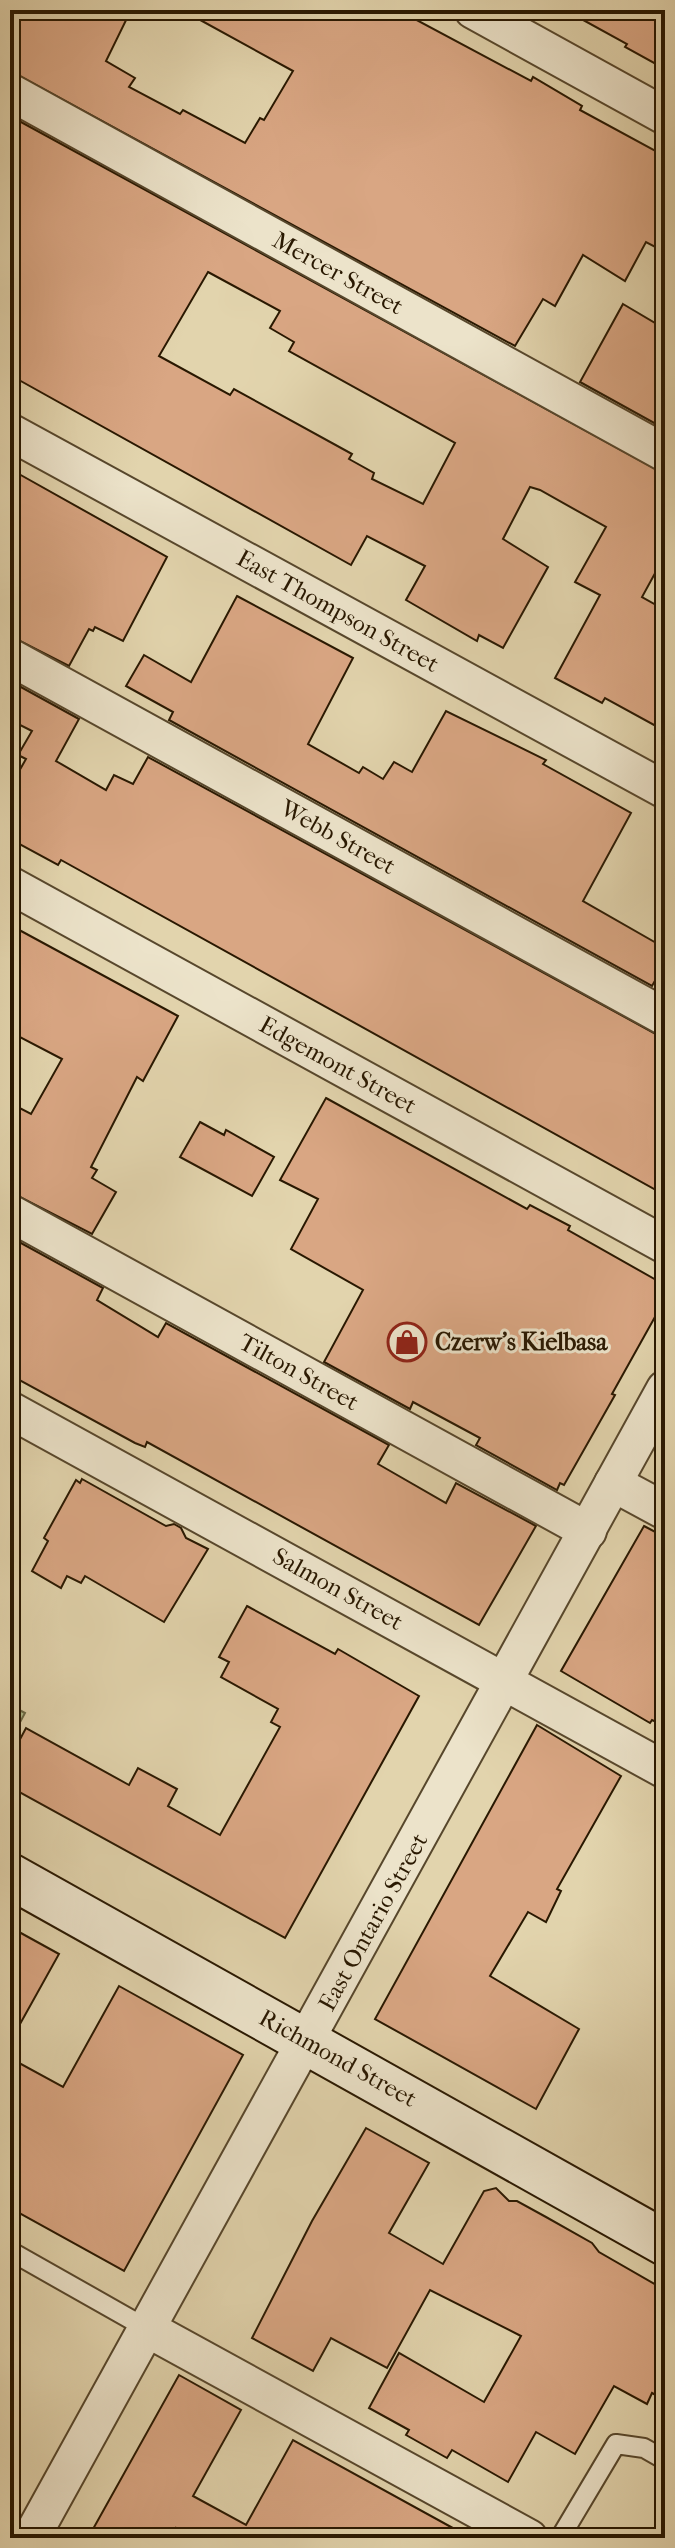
<svg xmlns="http://www.w3.org/2000/svg" width="675" height="2548" font-family="'IM FELL French Canon',serif">
<rect width="100%" height="100%" fill="#e2d4ad"/>
<filter id="stains"><feTurbulence type="fractalNoise" baseFrequency=".0025" numOctaves="4"/><feColorMatrix values="0 0 0 0 .2 0 0 0 0 .09 0 0 0 0 .02 0 0 0 .5 -.17"/></filter>
<radialGradient id="worn" r=".72"><stop offset=".6" stop-color="#630" stop-opacity="0"/><stop offset="1" stop-color="#630" stop-opacity=".3"/></radialGradient>
<!-- green -->
<path fill="#b0bd8d" stroke="#6c6a47" stroke-width="2" d="M10 1705 25 1713 10 1741Z"/>
<!-- building -->
<g fill="#d9a683" stroke="#291801" stroke-width="2" fill-rule="evenodd">
<path d="M26 10H131L106 61 135 78 129 87 180 114 183 110 245 143 260 118 264 120 293 71 182 10H398L531 81 533 77 582 106 580 110 665 156V252L646 242 625 281 583 255 555 306 543 299 515 346 10 71V39Z"/>
<path d="M565 10H665V69L625 47 627 44Z"/>
<path d="M10 116 665 474V555L642 597 665 610V731L605 698 602 703 555 678 600 595 575 582 606 527 540 490 530 487 503 539 548 567 503 648 479 635 477 641 406 600 425 566 367 536 351 565 10 375ZM208 272 280 311 270 328 294 342 289 351 455 443 423 504 372 479 374 473 349 459 352 454 234 389 230 395 159 356Z"/>
<path d="M623 304 665 329 656 347 665 351V429L580 382Z"/>
<path d="M10 469 167 557 123 641 95 627 93 631 89 629 69 666 10 636Z"/>
<path d="M237 596 353 658 308 744 359 773 363 767 383 779 394 762 412 772 446 711 546 760 543 764 631 813 583 901 665 948V963L652 986 169 720 173 712 126 686 144 655 191 682Z"/>
<path d="M10 681 79 719 56 761 106 790 114 775 133 784 148 757 665 1039V1195L61 860 58 865 10 839V787L26 759 18 755 32 731 10 720Z"/>
<path d="M10 925 178 1016 143 1081 137 1077 91 1167 97 1170 92 1178 116 1192 92 1234 10 1192V1103L31 1114 62 1059 10 1032Z"/>
<path d="M326 1098 527 1209 530 1205 570 1226 568 1230 665 1285V1299L612 1394 615 1395 564 1485 560 1483 557 1490 476 1445 480 1438 413 1402 410 1409 324 1362 363 1290 291 1249 318 1199 280 1180Z"/>
<path d="M200 1122 224 1135 226 1130 274 1157 252 1196 180 1157Z"/>
<path d="M10 1237 103 1288 97 1300 158 1337 166 1323 389 1445 378 1464 446 1503 456 1483 536 1526 479 1625 147 1442 145 1447 135 1443 10 1375Z"/>
<path d="M82 1479 166 1526 174 1524 181 1528 186 1538 208 1549 164 1622 85 1576 81 1583 67 1576 61 1588 32 1571 48 1541 44 1538 76 1480 80 1483Z"/>
<path d="M644 1526 665 1537V1726L652 1720 650 1723 561 1671Z"/>
<path d="M247 1606 335 1654 338 1649 419 1696 285 1938 10 1787V1758L26 1728 129 1785 138 1768 177 1789 168 1806 220 1835 280 1727 271 1722 278 1709 221 1677 229 1662 219 1657Z"/>
<path d="M537 1725 621 1776 557 1889 561 1891 546 1922 528 1912 490 1976 579 2029 536 2109 375 2019Z"/>
<path d="M10 1927 59 1954 10 2042Z"/>
<path d="M119 1986 243 2055 124 2271 10 2208V2058L63 2087Z"/>
<path d="M366 2128 429 2163 389 2233 443 2264 484 2191 496 2188 509 2201H517L546 2217 592 2243 599 2252 665 2290V2400L652 2393 647 2404 614 2386 575 2454 536 2432 508 2482 452 2450 447 2458 406 2435 409 2430 369 2408 399 2353 484 2402 521 2336 430 2290 387 2368 331 2338 313 2371 252 2338 312 2221Z"/>
<path d="M179 2375 241 2410 193 2496 246 2525 293 2440 471 2538H195L176 2528 172 2538H88Z"/>
</g>
<g fill="none" stroke-linecap="round" stroke-linejoin="round">
<!-- service casing -->
<g stroke="#57472c" stroke-width="22">
<g id="service">
<path d="M10 2251 146 2328"/>
<path d="M560 2538 616 2444 644 2448 665 2460"/>
</g>
</g>
<!-- minor casing -->
<g stroke="#57472c" stroke-width="40">
<g id="minor">
<path d="M473 10 665 116"/>
<path d="M10 92 665 453"/>
<path d="M10 432 665 790"/>
<path d="M10 657 665 1017"/>
<path d="M10 885 665 1245"/>
<path d="M10 1213 588 1531"/>
<path d="M10 1410 665 1770"/>
<path d="M613 1483 665 1511"/>
<path d="M146 2328 529 2538"/>
<path d="M31 2538 665 1389"/>
</g>
</g>
<!-- secondary casing -->
<g stroke="#291801" stroke-width="48">
<path id="secondary" d="M10 1876 665 2243"/>
</g>
<!-- service -->
<use href="#service" stroke="#ece3ca" stroke-width="18"/>
<!-- minor -->
<use href="#minor" stroke="#ece3ca" stroke-width="36"/>
<!-- secondary -->
<use href="#secondary" stroke="#ece3ca" stroke-width="44"/>
</g>
<!-- icons -->
<defs>
<g id="shop-ring" transform="scale(2)"><circle r="9.5" fill="#ece3ca" stroke="#8f2418" stroke-width="1.5"/><path d="M-5-2.5h2.3a2.7 3.5 0 0 1 5.4 0H5L5.5 6h-11ZM-1.5-2.5h3a1.5 2.3 0 0 0-3 0Z" fill="#8f2418"/></g>
</defs>
<g fill-rule="evenodd">
<use href="#shop-ring" x="407" y="1342"/>
</g>
<g text-anchor="middle" stroke-width="6" stroke-linejoin="round" paint-order="stroke">
<!-- street labels -->
<g font-size="24" fill="#291801" stroke="#ece3ca">
<text transform="translate(338 273) rotate(29)" y="8">Mercer Street</text>
<text transform="translate(338 611) rotate(29)" y="8">East Thompson Street</text>
<text transform="translate(338 837) rotate(29)" y="8">Webb Street</text>
<text transform="translate(338 1065) rotate(29)" y="8">Edgemont Street</text>
<text transform="translate(299 1372) rotate(29)" y="8">Tilton Street</text>
<text transform="translate(338 1589) rotate(29)" y="8">Salmon Street</text>
<text transform="translate(373 1922) rotate(-61)" y="8">East Ontario Street</text>
<text transform="translate(338 2058) rotate(29)" y="8">Richmond Street</text>
</g>
<!-- poi labels -->
<g font-size="24" font-weight="bold" fill="#291801" stroke="#ece3ca" text-anchor="start">
<text x="435" y="1350">Czerw's Kielbasa</text>
</g>
</g>
<!-- margin -->
<rect width="675" height="2548" fill="none" stroke="#e2d4ad" stroke-width="40"/>
<rect x="12" y="12" width="651" height="2524" fill="none" stroke="#291801" stroke-width="4"/>
<rect x="20" y="20" width="635" height="2508" fill="none" stroke="#291801" stroke-width="2"/>
<rect width="100%" height="100%" filter="url(#stains)"/>
<rect width="100%" height="100%" fill="url(#worn)"/>
</svg>
